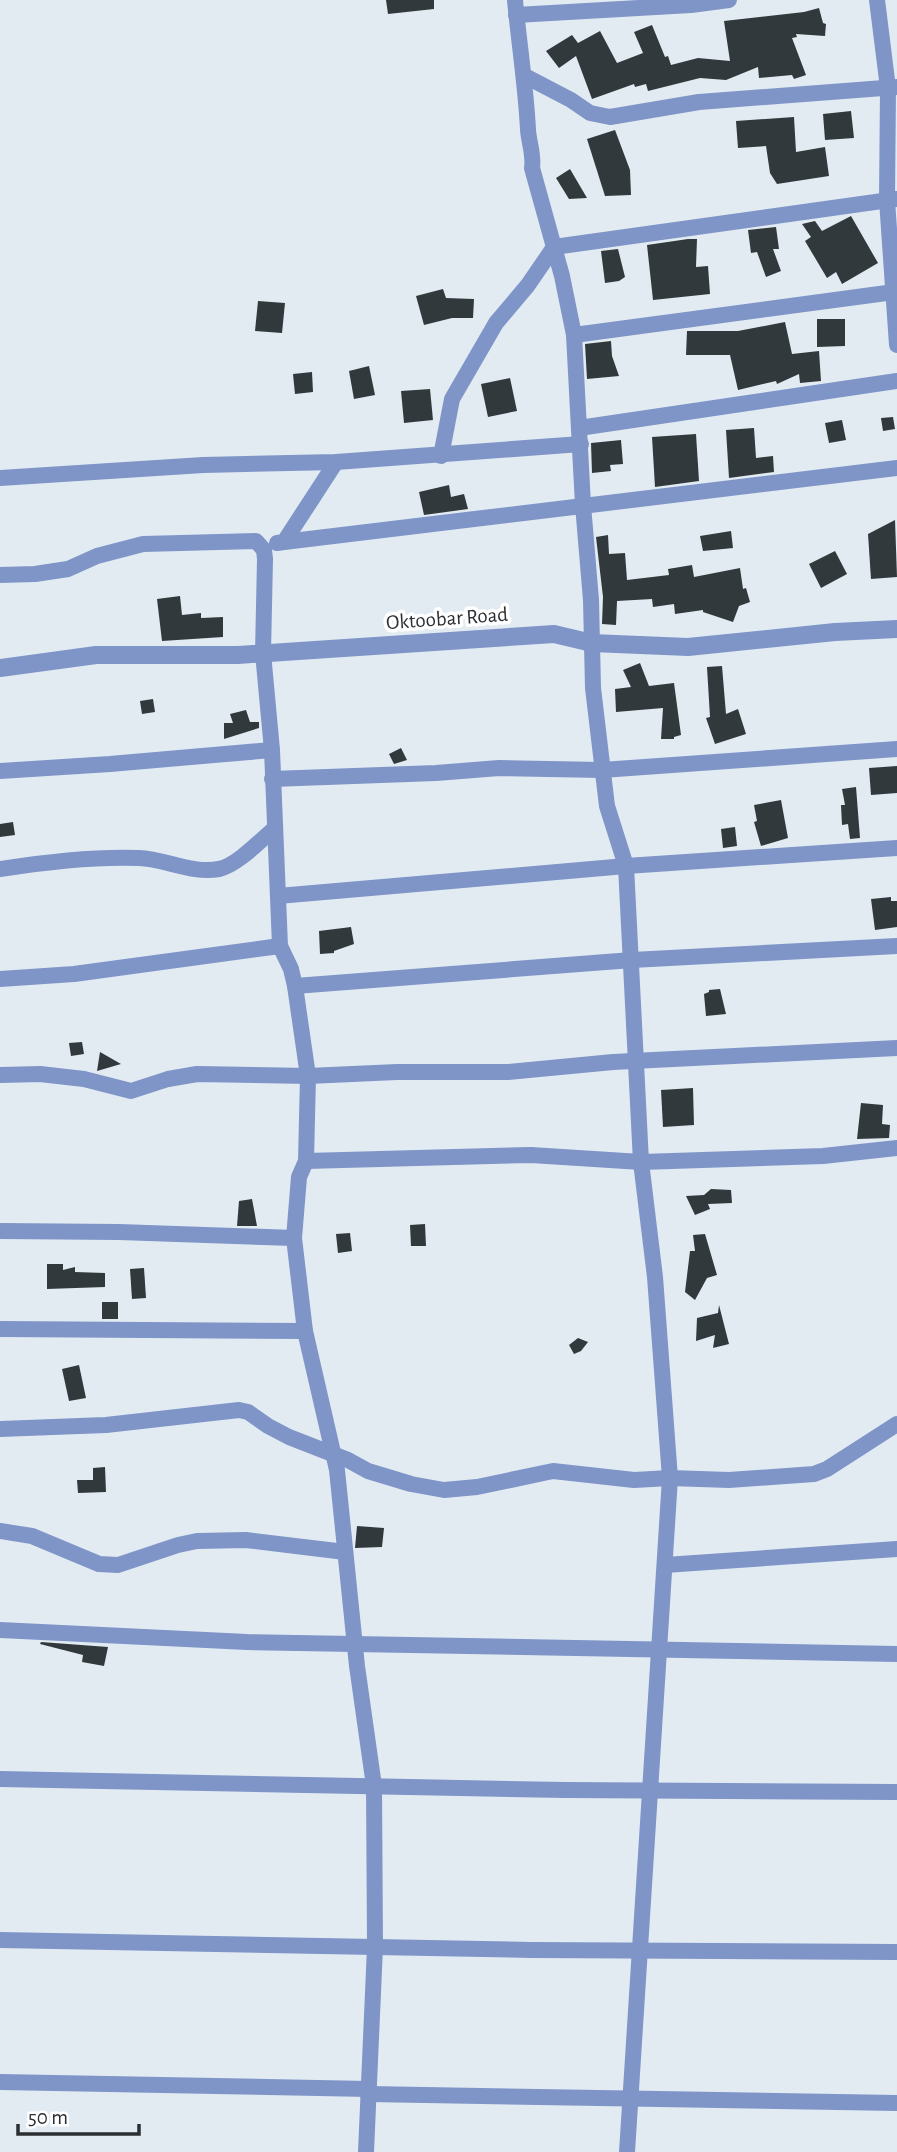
<svg xmlns="http://www.w3.org/2000/svg" width="897" height="2152" font-family="'Alegreya Sans',sans-serif">
<rect width="100%" height="100%" fill="#e3ebf2"/>
<!-- building -->
<g fill="#31393c">
<path d="M386 0H434V9L388 14Z"/>
<path d="M819 8 823 23 826 24 825 36 796 34 797 37 792 38 806 75 794 79 792 75 759 78 758 67 726 80 700 78 648 91 646 84 635 87 634 84 592 99 576 56 559 68 546 51 572 35 578 43 600 31 617 63 643 53 634 32 652 25 665 57 668 56 671 65 698 58 730 61 724 21 804 12Z"/>
<path d="M851 111 854 138 825 140 823 114Z"/>
<path d="M794 117 796 152 825 147 829 176 777 184 770 173 766 146 738 148 736 121Z"/>
<path d="M615 130 630 170 631 195 605 196 587 139Z"/>
<path d="M570 169 587 198 569 199 556 178Z"/>
<path d="M851 216 878 263 842 284 836 272 827 278 805 241 811 237 802 224 815 221 822 231Z"/>
<path d="M776 227 779 249H773L781 271 766 277 757 252 751 253 748 230Z"/>
<path d="M688 239H697L696 267 708 266 710 294 653 300 647 245Z"/>
<path d="M618 249 625 277 619 281 605 283 601 251Z"/>
<path d="M443 289 446 298 474 299 473 318H452L424 325 416 296Z"/>
<path d="M258 301 285 303 282 333 255 331Z"/>
<path d="M817 319H845V346L817 347Z"/>
<path d="M785 322 792 354 819 351 821 381 800 383 799 374 777 384 776 381 738 390 730 355H686L687 331H738Z"/>
<path d="M611 341 612 356 619 376 587 379 585 344Z"/>
<path d="M369 366 375 395 354 399 349 371Z"/>
<path d="M312 372 313 392 295 394 293 374Z"/>
<path d="M510 378 517 411 488 417 481 384Z"/>
<path d="M430 389 433 420 404 423 401 391Z"/>
<path d="M893 417 895 429 883 431 881 418Z"/>
<path d="M842 420 846 440 829 443 825 423Z"/>
<path d="M754 428 756 458 773 456 774 472 729 478 726 430Z"/>
<path d="M696 434 699 481 655 487 652 437Z"/>
<path d="M621 440 623 464 610 465 611 471 592 473 591 443Z"/>
<path d="M449 485 451 497 464 494 468 509 424 515 419 492Z"/>
<path d="M895 520 897 577 871 579 868 534Z"/>
<path d="M731 531 733 548 703 551 700 536Z"/>
<path d="M608 535 609 554 625 553 627 580 669 575 668 569 692 565 694 577 740 568 743 589 746 588 750 602 739 606 733 622 703 612V610L675 614 674 604 653 607 652 599 617 601 616 625 602 624 603 597 596 537Z"/>
<path d="M835 551 847 574 821 588 809 564Z"/>
<path d="M180 596 182 615 201 613V618L223 617V637L162 641 157 599Z"/>
<path d="M640 663 649 686 674 683 681 735 674 737V739H661L663 708 616 712 615 689 631 687 623 670Z"/>
<path d="M722 666 726 714 738 709 746 734 715 744 706 718 710 717 707 667Z"/>
<path d="M153 699 155 712 142 714 140 701Z"/>
<path d="M246 710 250 722H259V728L224 739V723H233L230 714Z"/>
<path d="M401 748 407 760 394 764 389 754Z"/>
<path d="M897 766V793L871 795 869 768Z"/>
<path d="M856 787 860 838 850 839 848 824 842 825 841 805H845L842 789Z"/>
<path d="M781 800 788 838 761 846 754 822 757 821 754 805Z"/>
<path d="M13 822 15 835 0 837V824Z"/>
<path d="M735 827 737 846 723 848 721 829Z"/>
<path d="M891 897V901H897V927L875 930 871 899Z"/>
<path d="M351 927 354 944 334 951V953L320 954 319 931Z"/>
<path d="M720 989 726 1014 706 1016 704 994 709 992V990Z"/>
<path d="M82 1042 84 1054 71 1056 69 1043Z"/>
<path d="M100 1052 121 1064 97 1071Z"/>
<path d="M693 1088 694 1125 663 1127 661 1090Z"/>
<path d="M861 1103 883 1105 882 1124 890 1125 889 1138 857 1139Z"/>
<path d="M711 1189 731 1190 732 1203 708 1204 710 1209 695 1215 686 1196 704 1195Z"/>
<path d="M252 1199 257 1226H237L239 1201Z"/>
<path d="M425 1224 426 1246H411L410 1225Z"/>
<path d="M350 1233 352 1251 338 1253 336 1234Z"/>
<path d="M705 1234 717 1275 707 1278 695 1300 685 1292 690 1251H695L693 1235Z"/>
<path d="M47 1264H63V1270L75 1267V1272L105 1273V1287L47 1289Z"/>
<path d="M144 1268 146 1298 132 1299 130 1269Z"/>
<rect x="102" y="1302" width="16" height="17"/>
<path d="M719 1305 729 1344 713 1348 715 1335 696 1341 697 1318 718 1313Z"/>
<path d="M578 1338 588 1342 581 1351 574 1354 569 1345Z"/>
<path d="M79 1365 86 1398 69 1401 62 1369Z"/>
<path d="M105 1467 106 1492 78 1493 77 1480H93V1468Z"/>
<path d="M357 1526 384 1528 382 1547 355 1548Z"/>
<path d="M41 1642 108 1647 104 1666 82 1662 83 1655 40 1644Z"/>
</g>
<g fill="none" stroke-linecap="round" stroke-linejoin="round">
<!-- minor -->
<g stroke="#7f95c8" stroke-width="16">
<path d="M877 0 888 88 887 200 897 345"/>
<path d="M516 15 691 5 729 0"/>
<path d="M525 76 571 100 590 113 610 117 699 102 897 87"/>
<path d="M574 335 894 292"/>
<path d="M579 428 897 381"/>
<path d="M441 456 452 399 496 323 528 285 554 247 897 199"/>
<path d="M0 478 203 465 336 462 581 444"/>
<path d="M284 542 897 468"/>
<path d="M277 543 284 542 336 462"/>
<path d="M0 575 35 574 68 569 97 556 143 544 256 541 264 550 265 559 263 653 272 750 280 946 291 969 295 986 308 1076 306 1161 299 1177 294 1238 305 1331 0 1329"/>
<path d="M0 771 110 764 272 750"/>
<path d="M272 779 436 773 499 768 602 770 897 749"/>
<path d="M0 869C45 862 93 856 139 858 166 859 191 874 219 869 236 866 261 840 275 828"/>
<path d="M278 896 626 866 897 848"/>
<path d="M0 979 74 974 280 946"/>
<path d="M295 986 632 960 897 946"/>
<path d="M0 1075 40 1074 84 1079 131 1091 168 1079 197 1074 308 1076 397 1072H508L613 1062 897 1048"/>
<path d="M306 1161 531 1155 641 1162 626 866 607 806 593 688 591 600 583 505 574 335 562 276 532 168C534 155 529 143 528 130 526 87 519 44 515 0"/>
<path d="M0 1231 119 1232 294 1238"/>
<path d="M305 1331 337 1470 357 1666 374 1786 375 1947 366 2152"/>
<path d="M0 1429 106 1425 239 1410 248 1412 268 1426 289 1437 348 1460 368 1471 411 1484 444 1490 477 1487 553 1471 634 1480 670 1478 729 1480 814 1474 827 1469 897 1424"/>
<path d="M0 1531 32 1536 99 1564 118 1565 178 1545 197 1541 246 1540 345 1552"/>
<path d="M665 1565 897 1549"/>
<path d="M0 1630 247 1642 897 1654"/>
<path d="M0 1779 565 1790 897 1792"/>
<path d="M0 1940 531 1950 897 1952"/>
<path d="M0 2082 369 2089"/>
<path d="M368 2094 897 2103"/>
<path d="M627 2152 670 1478 655 1277 641 1162 823 1156 897 1148"/>
</g>
<!-- tertiary -->
<path stroke="#7f95c8" stroke-width="18" d="M0 668 96 655H238L554 634 592 643 688 647 835 632 897 629"/>
</g>
<g text-anchor="middle" stroke-width="7" stroke-linejoin="round" paint-order="stroke">
<!-- street labels -->
<g font-size="21" fill="#2c2f32" stroke="#fff">
<text transform="translate(447 618) rotate(-4)" y="7">Oktoobar Road</text>
</g>
</g>
<!-- scale -->
<path d="M18 2124v10h121v-10" fill="none" stroke="#2c2f32" stroke-width="3.5"/>
<text x="28" y="2124" font-size="21" fill="#2c2f32" stroke="#ffffff" stroke-width="5" paint-order="stroke">50 m</text>
</svg>
